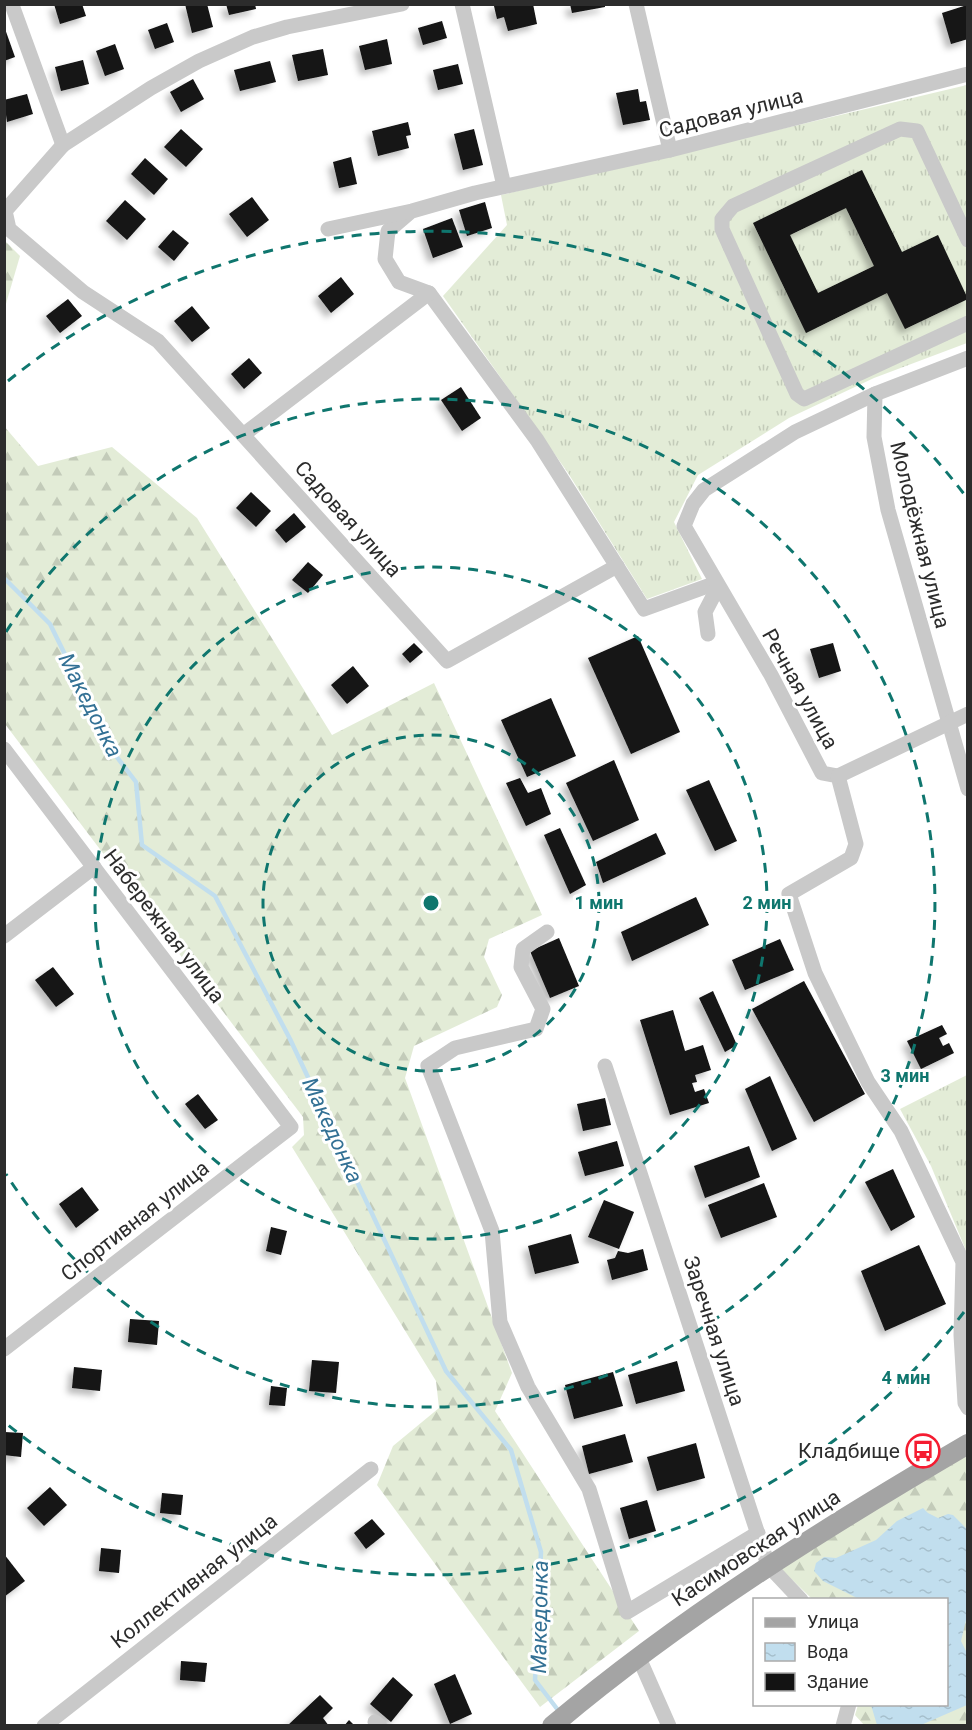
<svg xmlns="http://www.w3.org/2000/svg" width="972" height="1730" font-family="Roboto,sans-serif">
<defs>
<pattern id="grass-tufts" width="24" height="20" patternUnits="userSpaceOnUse" patternTransform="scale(1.5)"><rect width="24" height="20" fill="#e3ecd7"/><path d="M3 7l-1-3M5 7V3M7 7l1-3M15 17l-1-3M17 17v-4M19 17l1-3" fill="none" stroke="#c3cbb9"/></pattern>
<pattern id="forest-firs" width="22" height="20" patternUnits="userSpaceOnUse" patternTransform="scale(1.5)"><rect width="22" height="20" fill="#e3ecd7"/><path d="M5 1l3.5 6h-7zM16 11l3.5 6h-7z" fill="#c3cbb9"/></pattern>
<pattern id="water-ripples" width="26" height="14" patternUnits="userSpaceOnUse" patternTransform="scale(1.5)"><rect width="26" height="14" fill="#c1deee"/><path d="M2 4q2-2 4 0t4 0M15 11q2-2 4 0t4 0" fill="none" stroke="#a6bfcc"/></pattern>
<filter id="shadow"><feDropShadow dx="-5" dy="5" stdDeviation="3" flood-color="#0004"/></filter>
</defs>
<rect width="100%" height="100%" fill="#fff"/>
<!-- grass -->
<g fill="url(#grass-tufts)">
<path d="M967 85V343L874 378 789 418 698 475 674 522 702 579 647 599 568 473 443 296 507 225 501 195Z"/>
<path d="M967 1075V1253L931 1166 900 1109Z"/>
</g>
<!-- forest -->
<g fill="url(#forest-firs)">
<path d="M5 241 20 256 5 307Z"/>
<path d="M4 426 38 466 112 447 197 518 332 735 434 683 542 915 489 939 484 957 502 995 497 1007 414 1046 405 1078 512 1373 495 1411 639 1631 540 1707 377 1485 393 1446 439 1408 436 1381 292 1147 304 1135 303 1117 5 724Z"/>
<path d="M967 1455V1725H864L855 1715 858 1705 946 1704V1600L812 1599 778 1566Z"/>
</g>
<!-- water -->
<path fill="url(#water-ripples)" d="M923 1508 928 1513 938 1518 948 1514 953 1515 967 1529V1616L961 1641 967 1653V1705L921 1725H877L871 1705 946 1704V1600L859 1599 823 1581 814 1571 816 1563 824 1557 836 1558 876 1540 897 1521Z"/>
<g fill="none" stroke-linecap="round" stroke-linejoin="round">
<!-- stream -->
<path stroke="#c1deee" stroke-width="4.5" d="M4 578 50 624 113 752 136 782 142 845 215 896 290 1039 446 1371 511 1450 541 1552 535 1680 561 1714"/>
</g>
<!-- building -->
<g fill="#131313" fill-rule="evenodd" filter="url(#shadow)">
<path d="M54 4H82L86 16 60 24Z"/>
<path d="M185 4H207L213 27 192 33Z"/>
<path d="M226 4H255L256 9 229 15Z"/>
<path d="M500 4H533L537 24 508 31 504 17 497 19 494 6Z"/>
<path d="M570 4H605V7L572 13Z"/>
<path d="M967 5 968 39 951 44 942 13Z"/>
<path d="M442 21 447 38 423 45 418 28Z"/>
<path d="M167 23 174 42 155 49 148 30Z"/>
<path d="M4 26 15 57 4 61Z"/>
<path d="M387 39 392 64 365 70 359 46Z"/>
<path d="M115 44 124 69 105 76 96 51Z"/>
<path d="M323 49 328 75 298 81 292 55Z"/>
<path d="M83 60 89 84 61 91 55 67Z"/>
<path d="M270 61 276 82 240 91 234 70Z"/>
<path d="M458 64 463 84 438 90 433 70Z"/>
<path d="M193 79 204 99 181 112 170 92Z"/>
<path d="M638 89 640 102 646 101 650 120 623 125 616 93Z"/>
<path d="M27 94 33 114 7 122 4 100Z"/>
<path d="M408 122 411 135 406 136 409 148 378 156 372 131Z"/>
<path d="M181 129 203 149 186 167 164 147Z"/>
<path d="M474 129 483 165 463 170 454 134Z"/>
<path d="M351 157 357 184 339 188 333 162Z"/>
<path d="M145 158 168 179 154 195 131 174Z"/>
<path d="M862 170 902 252 938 235 968 299 905 329 887 293 806 333 753 223ZM846 208 874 266 818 293 790 235Z"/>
<path d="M252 197 269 220 247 237 229 214Z"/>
<path d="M125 200 146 219 127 240 106 221Z"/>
<path d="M485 202 492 228 467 236 459 210Z"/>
<path d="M452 218 463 247 433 258 423 229Z"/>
<path d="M173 230 189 243 174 261 158 247Z"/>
<path d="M341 277 354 294 331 313 318 296Z"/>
<path d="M68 299 82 316 60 333 46 316Z"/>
<path d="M192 306 210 328 192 342 174 321Z"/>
<path d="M249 358 262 373 244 389 231 374Z"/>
<path d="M461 387 481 418 462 431 441 400Z"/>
<path d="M251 492 271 511 256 527 236 508Z"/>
<path d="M294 513 306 527 286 543 275 530Z"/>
<path d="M308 562 323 575 308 593 292 580Z"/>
<path d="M638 636 680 732 631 754 588 658Z"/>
<path d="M414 643 423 652 410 663 402 654Z"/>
<path d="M833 643 841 671 819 678 810 649Z"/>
<path d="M353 666 369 686 347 704 331 685Z"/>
<path d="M551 698 576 756 527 777 501 720Z"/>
<path d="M614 760 639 820 593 841 566 783Z"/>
<path d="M520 778 528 793 541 788 551 814 526 826 506 783Z"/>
<path d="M709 780 737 841 715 851 686 790Z"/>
<path d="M560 828 586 885 570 894 544 835Z"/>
<path d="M656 833 666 854 603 883 596 862Z"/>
<path d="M696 897 709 925 632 961 621 932Z"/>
<path d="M559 938 579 986 550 998 530 951Z"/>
<path d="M780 939 794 970 745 990 732 960Z"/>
<path d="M53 967 74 994 56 1007 35 980Z"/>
<path d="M804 981 865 1094 814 1122 752 1009Z"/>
<path d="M713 991 737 1045 725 1052 699 998Z"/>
<path d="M673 1010 685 1051 703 1045 711 1070 695 1075 697 1082 692 1083 695 1092 704 1089 709 1103 670 1115 640 1020Z"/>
<path d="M942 1025 947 1034 939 1038 943 1046 949 1043 954 1053 921 1069 907 1041Z"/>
<path d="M770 1076 797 1139 772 1151 745 1089Z"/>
<path d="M198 1094 218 1120 205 1129 185 1104Z"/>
<path d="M605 1098 611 1125 583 1131 577 1104Z"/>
<path d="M617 1141 624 1166 585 1176 578 1152Z"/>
<path d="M749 1146 760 1177 705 1198 694 1166Z"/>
<path d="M893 1169 915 1217 891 1231 865 1182Z"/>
<path d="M764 1183 777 1217 721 1238 708 1205Z"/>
<path d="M82 1187 99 1210 76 1228 59 1204Z"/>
<path d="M604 1200 634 1212 619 1249 588 1237Z"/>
<path d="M271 1227 287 1231 281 1255 266 1251Z"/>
<path d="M571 1234 579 1263 535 1274 528 1246Z"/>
<path d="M919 1245 946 1304 885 1331 861 1271Z"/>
<path d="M643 1249 648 1270 612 1280 607 1260 615 1258 618 1251 628 1253Z"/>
<path d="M130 1319 159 1321 157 1345 128 1342Z"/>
<path d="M312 1360 339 1362 336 1393 309 1391Z"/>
<path d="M677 1361 685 1391 636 1404 628 1375Z"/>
<path d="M74 1367 102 1370 100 1391 72 1388Z"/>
<path d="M613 1372 623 1406 574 1419 565 1385Z"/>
<path d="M271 1386 287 1388 285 1406 269 1405Z"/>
<path d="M4 1432 23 1433 21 1457 4 1455Z"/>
<path d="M625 1434 633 1462 589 1474 582 1446Z"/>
<path d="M696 1443 705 1478 657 1491 647 1457Z"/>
<path d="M50 1487 67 1505 44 1526 27 1508Z"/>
<path d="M162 1493 183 1495 181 1515 160 1513Z"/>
<path d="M647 1500 656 1531 629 1539 620 1508Z"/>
<path d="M372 1519 385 1534 366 1549 354 1533Z"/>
<path d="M101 1548 121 1550 119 1573 99 1571Z"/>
<path d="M4 1554 25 1581 4 1597Z"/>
<path d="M181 1661 207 1663 205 1682 180 1680Z"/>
<path d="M455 1674 472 1714 450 1724 434 1684Z"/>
<path d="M393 1677 413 1695 391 1722 370 1704Z"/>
<path d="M320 1695 333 1708 323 1718 329 1726H287Z"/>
<path d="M349 1720 355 1726H344Z"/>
</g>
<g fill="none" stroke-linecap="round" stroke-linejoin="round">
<!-- minor -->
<g stroke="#c9c9c9" stroke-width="15">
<path d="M462 4 504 186"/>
<path d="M636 4 670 150"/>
<path d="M12 5 63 145"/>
<path d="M409 213 388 231 385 259 399 282 429 293 537 440 644 609 716 583"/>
<path d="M328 229 412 211 475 193 670 150 968 74"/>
<path d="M968 240 917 131 900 129 733 206 722 219V229L797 394 804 399 968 323"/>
<path d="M429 293 243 435 447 661 617 566"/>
<path d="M968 358 875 394 795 432 704 490 693 504 684 526 771 675 822 773 838 776 856 844 851 858 789 894 815 973 868 1082 901 1131 963 1262 961 1335 965 1403 968 1408"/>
<path d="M875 394 874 437 888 510 968 789"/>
<path d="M243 435 158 341 83 292 9 229 5 211 63 145 151 88 199 61 253 37 287 27 402 4"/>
<path d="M708 634 705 612 718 587"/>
<path d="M4 749 291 1127 4 1349"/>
<path d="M838 776 968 714"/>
<path d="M547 932 523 949 521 967 543 1009 536 1029 455 1048 428 1066 492 1231 500 1322 528 1387 589 1489 627 1612 758 1533"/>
<path d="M4 936 94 867"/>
<path d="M605 1066 768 1565 801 1600"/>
<path d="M639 1658 669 1726"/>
<path d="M375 1722 380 1726"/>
<path d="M44 1726 371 1469"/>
<path d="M843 1726 849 1704"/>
</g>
<!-- major -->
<path stroke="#a4a4a4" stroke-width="20" d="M552 1726C681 1617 823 1529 968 1444"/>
</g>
<!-- distance rings -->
<g fill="none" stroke="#0f766e" stroke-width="3" stroke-dasharray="10 8">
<circle cx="431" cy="903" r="168"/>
<circle cx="431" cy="903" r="336"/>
<path d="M6 632A504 504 0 1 1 6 1174"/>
<path d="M964 1312A672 672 0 0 1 8 1425M8 381A672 672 0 0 1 964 494"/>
</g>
<!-- icons -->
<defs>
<g id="bus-ring" transform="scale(1.725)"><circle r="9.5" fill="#fff" stroke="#f51c31" stroke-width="1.5"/><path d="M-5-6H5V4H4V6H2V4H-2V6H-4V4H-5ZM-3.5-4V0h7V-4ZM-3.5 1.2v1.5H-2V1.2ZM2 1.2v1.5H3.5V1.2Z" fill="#f51c31"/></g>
</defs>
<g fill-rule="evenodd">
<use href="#bus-ring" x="923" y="1451"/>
</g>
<g text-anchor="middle" stroke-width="6" stroke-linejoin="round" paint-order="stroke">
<!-- street labels -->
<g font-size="21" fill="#2c2c2c" stroke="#fff">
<text transform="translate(731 113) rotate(-14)" y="7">Садовая улица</text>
<text transform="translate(348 519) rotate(48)" y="7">Садовая улица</text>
<text transform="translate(920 535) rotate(76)" y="7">Молодёжная улица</text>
<text transform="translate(800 689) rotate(61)" y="7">Речная улица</text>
<text transform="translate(164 926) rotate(53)" y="7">Набережная улица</text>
<text transform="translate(135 1221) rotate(-38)" y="7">Спортивная улица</text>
<text transform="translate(714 1331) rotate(72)" y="7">Заречная улица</text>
<text transform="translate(756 1548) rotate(-33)" y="7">Касимовская улица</text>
<text transform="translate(194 1581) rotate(-38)" y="7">Коллективная улица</text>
</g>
<!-- poi labels -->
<g font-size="21" fill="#2c2c2c" stroke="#fff" text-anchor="end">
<text x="900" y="1458">Кладбище</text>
</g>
<!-- water labels -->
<g font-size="22" font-style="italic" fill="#337195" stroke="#fff">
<text transform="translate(91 705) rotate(63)" y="8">Македонка</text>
<text transform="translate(333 1130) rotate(65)" y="8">Македонка</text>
<text transform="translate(539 1617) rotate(-89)" y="8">Македонка</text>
</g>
</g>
<circle cx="431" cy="903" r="9" fill="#0f766e" stroke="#fff" stroke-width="3"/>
<g font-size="18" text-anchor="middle" font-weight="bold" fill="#0f766e" stroke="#fff" stroke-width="6" stroke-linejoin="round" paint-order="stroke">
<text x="599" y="909">1 мин</text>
<text x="767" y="909">2 мин</text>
<text x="905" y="1082">3 мин</text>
<text x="906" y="1384">4 мин</text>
</g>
<!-- border -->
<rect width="972" height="1730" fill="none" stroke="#2c2c2c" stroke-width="12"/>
<!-- legend -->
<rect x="753" y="1598" width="195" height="108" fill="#ffffff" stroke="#ababab" stroke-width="1.5"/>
<rect x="765" y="1618" width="30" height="9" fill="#a4a4a4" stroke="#ababab" stroke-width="1.5"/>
<text x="807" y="1628" font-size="18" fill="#2c2c2c">Улица</text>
<rect x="765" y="1643" width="30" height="18" fill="url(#water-ripples)" stroke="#ababab" stroke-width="1.5"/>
<text x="807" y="1658" font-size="18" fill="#2c2c2c">Вода</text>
<rect x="765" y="1673" width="30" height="18" fill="#131313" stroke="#ababab" stroke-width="1.5"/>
<text x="807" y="1688" font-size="18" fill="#2c2c2c">Здание</text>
</svg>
